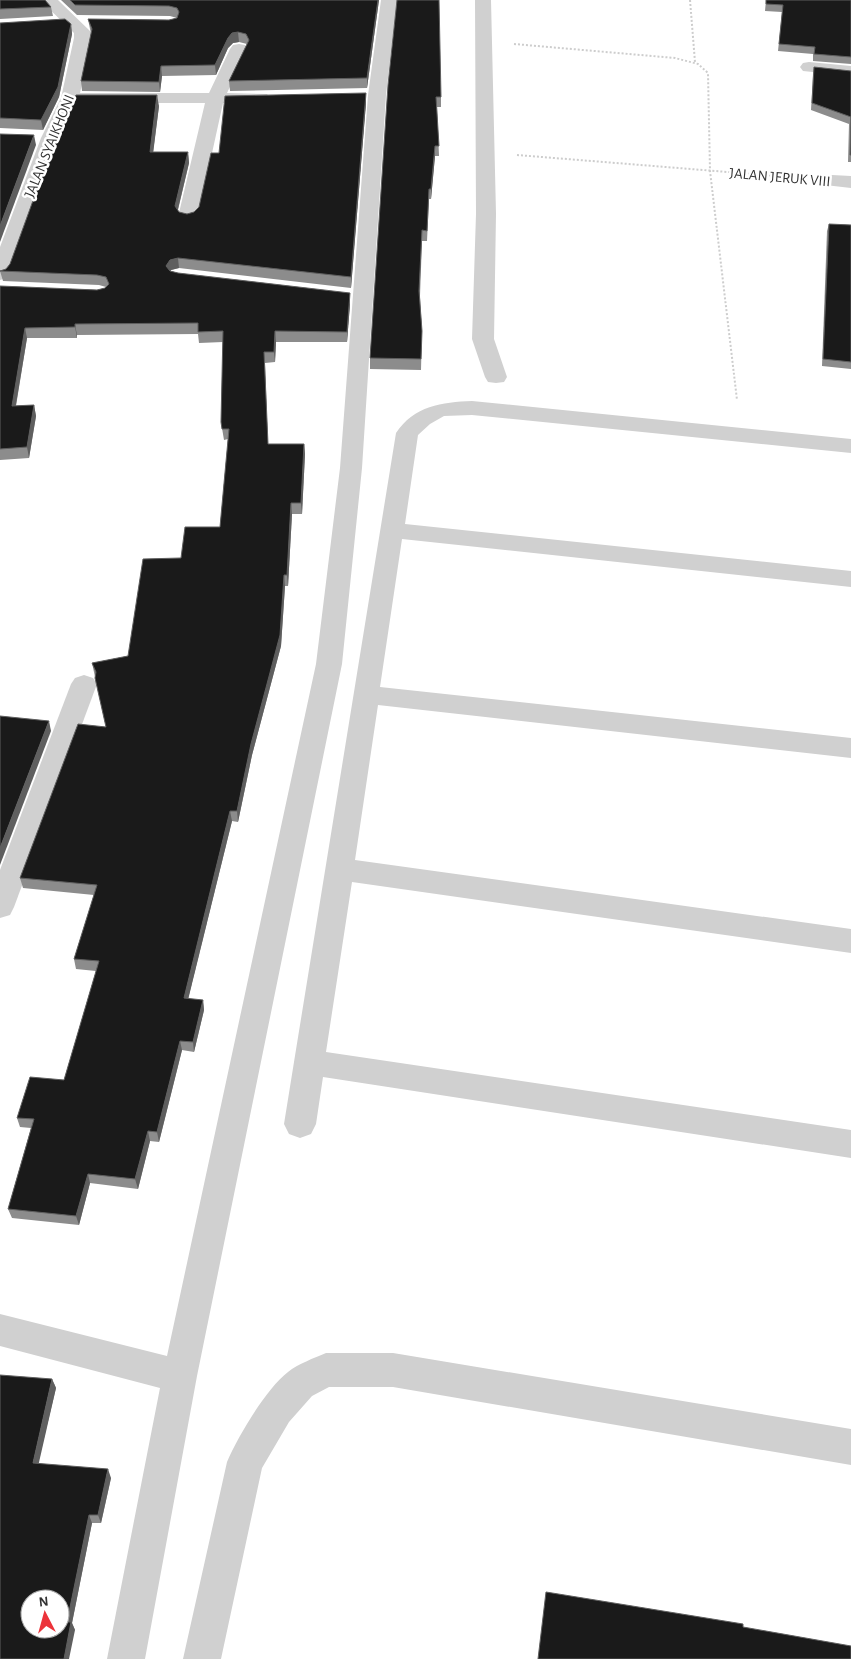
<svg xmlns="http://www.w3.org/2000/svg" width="851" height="1659" font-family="'Alegreya Sans',sans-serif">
<rect width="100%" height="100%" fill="#fff"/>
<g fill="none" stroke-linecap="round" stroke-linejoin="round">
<!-- path -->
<g stroke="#cdcdcd" stroke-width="2" stroke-dasharray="2 2" stroke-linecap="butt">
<path d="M690 0 695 62"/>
<path d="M514 44 675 58 698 64 708 73 710 171 737 400"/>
<path d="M517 155 802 178"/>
</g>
<!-- minor -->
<g fill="#d0d0d0" fill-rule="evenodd">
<path d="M40 0H58L91 32 92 38 80 93H209L230 49 233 45 239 44 245 45 248 49 227 93 267 94 270 98 267 102 223 103 198 217 195 221 188 223 181 221 178 217 205 103H76L59 138 10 274 7 278 0 280V247L41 138 61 98 74 38V33Z"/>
<path d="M381 0H397L386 95 362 468 342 664 197 1376 145 1659H107L160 1388 0 1346V1314L167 1356 316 664 340 468 368 95Z"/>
<path d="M475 0H491L496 214 494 339 507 377 504 382 496 383 488 382 485 377 472 339 476 214Z"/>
<path d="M809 62 851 66V76L803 71 800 67 803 63Z"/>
<path d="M832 175 851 176V188L825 185 823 181 825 177Z"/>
<path d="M472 401 851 439V453L472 415 444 416 430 424 418 435 405 524 851 571V587L402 539 380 687 851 738V758L378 705 355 860 851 929V953L352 882 326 1052 851 1130V1158L323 1077 316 1124 311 1134 300 1138 289 1134 284 1124 294 1062 396 433C414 406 442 402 472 401Z"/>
<path d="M84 675 93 678 97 684 14 907 10 915 0 918V870L71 684 75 678Z"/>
<path d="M326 1353H393L851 1429V1465L393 1387H329L312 1396 289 1422 262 1468 221 1659H183L227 1462C238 1436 266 1389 288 1372 298 1364 314 1358 326 1353Z"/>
</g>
</g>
<!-- wall -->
<g fill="#8c8c8c">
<path d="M0 0 51 7 53 16 0 19Z"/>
<path d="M61 0H379L367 88 230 91 229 81 247 44 239 42 233 43 228 48 216 75 162 76 160 92 82 91 81 81 91 33 90 29 88 19 169 20 177 18 170 16 77 15Z"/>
<path d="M397 0 441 97V107H437L439 156H435L431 199H429L427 241H422L420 296 422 331 421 370 370 369V358Z"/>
<path d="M766 0H851V64L813 61V54L778 51 782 12 765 11Z"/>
<path d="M0 23 71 24 72 34 59 97 43 130 0 128Z"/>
<path d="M814 67 851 71V162H848L849 124 811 110 813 74Z"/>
<path d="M366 93V103L351 288 179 268 171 270V271L178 273 350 304 347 342H276L275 362 265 363 268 444H304L305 454 302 514H292L288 586H285L281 646 252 755 238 822 232 821 188 999 203 1000 204 1010 194 1052 182 1050 159 1142 150 1141 138 1189 90 1183 79 1225 12 1218 8 1209 31 1128 20 1127 17 1118 64 1080 96 971 76 969 74 959 94 895 23 888 20 878 106 727 92 663 128 656 181 558 220 527 228 439 224 440 221 422 223 342 199 343 198 334 77 335V338H27L16 406 34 405 36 416 29 458 0 460V286L97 290 105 288 106 287 99 285 3 281 0 271 6 269 159 106 153 152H188L189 163 178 210 179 212 187 214 194 212 199 207 219 153Z"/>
<path d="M829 224 851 225V369L822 366 827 231Z"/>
<path d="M52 1379 56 1388 38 1463 111 1478 101 1523H92L72 1623 75 1630 0 1659Z"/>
</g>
<!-- shaded-wall -->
<g fill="#5f5f5f">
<path d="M378 0H379L367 88V78Z"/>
<path d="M71 24 72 34 59 97 43 130 41 120Z"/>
<path d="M238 32 239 42 233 43 228 48 216 75 215 65 228 38 232 33Z"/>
<path d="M161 66 162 76 160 92 159 82Z"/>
<path d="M366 93V103L351 288V277Z"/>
<path d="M157 95 159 106 152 162 150 152Z"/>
<path d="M34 135 36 145 0 242V226Z"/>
<path d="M435 146V156L431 199V189Z"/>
<path d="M188 152 189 163 176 217 175 206Z"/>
<path d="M178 258 179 268 171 270 167 276 166 266 170 260Z"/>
<path d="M350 293V304L347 342V332Z"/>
<path d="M75 324 77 335V338L75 327Z"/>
<path d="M25 328 27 338 14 416 12 406Z"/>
<path d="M275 331 276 342 275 362 274 352Z"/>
<path d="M34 405 36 416 29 458 27 447Z"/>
<path d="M304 444 305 454 302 514 301 503Z"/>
<path d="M291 503 292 514 288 586 287 575Z"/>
<path d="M284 575 285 586 281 646 252 755 238 822 237 811Z"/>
<path d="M49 721 51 731 0 865V848Z"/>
<path d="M230 811 232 821 186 1008 184 998Z"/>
<path d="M203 1000 204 1010 194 1052 193 1042Z"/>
<path d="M180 1041 182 1050 159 1142 157 1132Z"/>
<path d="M148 1131 150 1141 138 1189 135 1179Z"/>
<path d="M88 1174 90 1183 79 1225 76 1216Z"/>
<path d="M52 1379 56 1388 37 1471 33 1463Z"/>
<path d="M108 1469 111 1478 101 1523 98 1515Z"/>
<path d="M89 1515 92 1523 72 1623 75 1630 69 1659H64L67 1622Z"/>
</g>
<!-- building -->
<g fill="#1a1a1a" stroke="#5f5f5f" fill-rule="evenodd">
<path d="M0 0H45L51 7 0 9Z"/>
<path d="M70 0H378L367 78 229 81 249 40 246 34 238 32 232 33 228 38 215 65 161 66 159 82 81 81 92 29 88 19 169 20 177 18 179 12 177 8 169 6 75 5Z"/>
<path d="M397 0H439L441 97H436L439 146H435L431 189H429L427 231 422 230 419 291 422 331 421 359 370 358 388 85Z"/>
<path d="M766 0H851V57L814 54 815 47 779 44 783 5 766 4Z"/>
<path d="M65 19 71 24 58 87 41 120 0 118V23Z"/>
<path d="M814 67 851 71V155H850L851 117 812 103Z"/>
<path d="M366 93 351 277 178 258 170 260 166 266 170 271 178 273 350 293 347 332 275 331 274 352H264L268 444H304L301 503H291L287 575H284L280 635 251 744 237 811H230L184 998 203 1000 193 1042 180 1041 157 1132 148 1131 135 1179 88 1174 76 1216 8 1209 34 1119 17 1118 30 1077 64 1080 99 961 74 959 97 885 20 878 78 724 106 727 95 678 96 672 92 663 128 656 143 559 181 558 185 527H220L229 429H222L221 422 223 331 198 332V323L75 324V327L25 328 12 406 34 405 27 447 0 449V286L97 290 105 288 109 284 106 277 97 275 0 271 6 269 10 264 59 129 76 95H157L150 152H188L175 206 179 212 187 214 194 212 199 207 211 153H219L225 96Z"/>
<path d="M0 134 34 135 0 226Z"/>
<path d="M829 224 851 225V362L823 359Z"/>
<path d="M0 716 49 721 0 848Z"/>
<path d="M0 1375 52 1379 33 1463 108 1469 98 1515H89L67 1622H71L64 1659H0ZM30 1599H60V1629H30Z"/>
<path d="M546 1592 743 1624V1627L851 1646V1659H538Z"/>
</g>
<g text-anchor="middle" stroke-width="5" stroke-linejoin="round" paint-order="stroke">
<!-- far-street labels -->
<g font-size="15" fill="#333" stroke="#fff">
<text transform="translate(49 146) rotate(-68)" y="5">JALAN SYAIKHONI</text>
<text transform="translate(780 177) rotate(5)" y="5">JALAN JERUK VIII</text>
</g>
</g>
<!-- north arrow -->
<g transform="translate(45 1614) rotate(354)"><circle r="24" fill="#ffffff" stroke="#adadad"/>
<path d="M0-4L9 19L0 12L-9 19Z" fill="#ec333a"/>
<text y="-8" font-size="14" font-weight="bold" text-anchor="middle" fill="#333333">N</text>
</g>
</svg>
